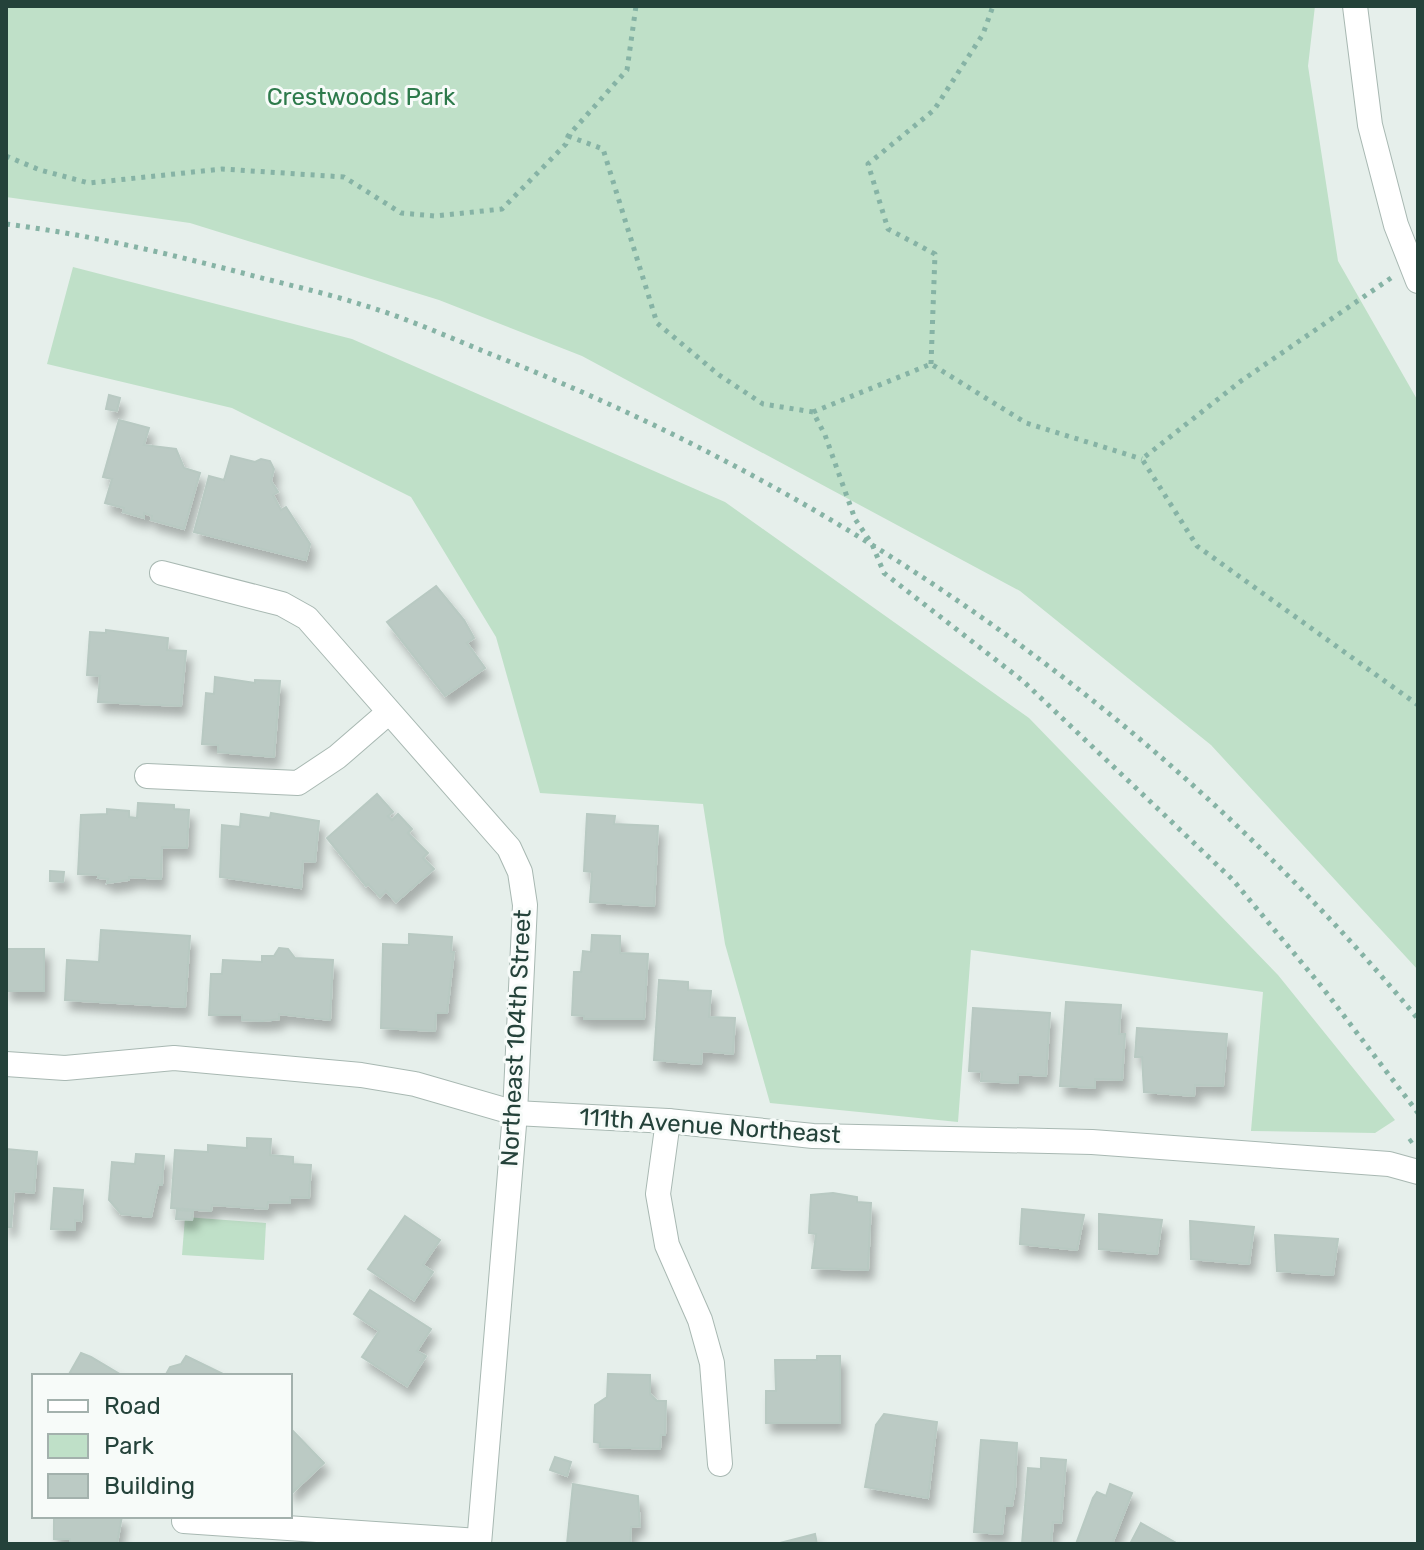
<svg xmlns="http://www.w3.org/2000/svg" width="1424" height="1550" font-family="Rubik,sans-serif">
<defs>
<filter id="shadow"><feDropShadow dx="5" dy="9" stdDeviation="4" flood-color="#0004"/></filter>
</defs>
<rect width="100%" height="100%" fill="#e6efeb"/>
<!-- green -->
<g fill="#bfe0c8">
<path d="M6 6H1315L1308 66 1338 261 1418 401V970L1211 745 1020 591 582 356 439 300 190 223 6 197Z"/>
<path d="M73 267 352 339 725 502 1029 718 1278 975 1395 1120 1375 1133 1251 1131 1263 992 971 950 958 1122 770 1103 725 944 703 804 540 793 496 637 411 497 232 408 47 364Z"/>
<path d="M185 1217 266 1223 264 1260 182 1255Z"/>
</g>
<!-- building -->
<g fill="#bbcac4" stroke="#b8c9c2" stroke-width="2" filter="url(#shadow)">
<path d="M109 395 120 398 117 411 106 409Z"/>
<path d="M119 420 149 428 144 445 176 449 184 468 200 473 184 529 151 520 152 516 144 513V518L123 512 124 508 105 503 112 479 103 477Z"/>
<path d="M231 456 255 462 261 459 270 461 274 469 271 481 278 492 273 495 281 510 286 507 310 544 306 560 194 532 209 476 224 480Z"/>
<path d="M436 586 464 620 474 638 467 643 485 668 445 696 387 622Z"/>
<path d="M106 630 168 638 167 650 186 651 181 706 98 702 100 676 87 675 90 632 106 633Z"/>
<path d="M215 677 255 683V680L280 681 274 757 218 752V745L202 744 206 693 214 694Z"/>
<path d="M377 794 393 812 388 816 392 820 398 814 412 829 408 833 428 853 423 858 434 869 396 902 386 891 380 897 368 884 366 886 327 838Z"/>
<path d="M138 803 174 805V809L189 810 187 848 162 847 161 879 129 877V880L107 883 108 879 98 878 99 875 78 874 81 815 107 814V809L129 811V817L137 818Z"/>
<path d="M271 813 319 821 315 862 303 861 301 888 220 877 222 825 240 827 241 814 270 818Z"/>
<path d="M587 814 615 816 614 824 658 826 654 906 590 902 592 872 584 871Z"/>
<path d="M50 871 64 872 63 882 50 881Z"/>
<path d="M101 930 190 936 185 1007 65 1000 67 960 99 962Z"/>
<path d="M409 934 452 937 451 952H454L447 1013H436L435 1031 381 1028 383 944 409 945Z"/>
<path d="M592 935 620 936V953L648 954 644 1019H584V1016L572 1015 574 972H581L583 951 591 952Z"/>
<path d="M279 948 288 949 295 958 333 960 330 1020 279 1014V1019L263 1021 242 1020V1015H209L211 974H222L223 960 262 962V956H274Z"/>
<rect x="6" y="949" width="38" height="42"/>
<path d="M659 980 688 982V990L711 991 709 1017 735 1018 733 1054 702 1051 701 1064 654 1060Z"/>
<path d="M1066 1002 1121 1005 1119 1034H1125L1122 1080 1095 1079V1088L1060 1086Z"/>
<path d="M973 1008 1050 1013 1046 1076 1018 1074V1083L981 1081 982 1072 969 1071Z"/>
<path d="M1137 1028 1227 1034 1223 1086 1195 1085 1194 1096 1144 1092 1142 1057H1135Z"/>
<path d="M247 1138 271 1139 270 1155 293 1157V1164L311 1165 309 1198 290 1197V1203L268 1202 267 1209 212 1205 211 1211 171 1208 175 1150 208 1152V1145L247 1148Z"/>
<path d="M6 1149 37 1152 34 1193 14 1191 11 1227H6Z"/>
<path d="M136 1154 164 1156 162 1185H158L151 1217 121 1214 109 1200 112 1162 135 1164Z"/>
<path d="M54 1188 83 1190 81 1221 75 1220V1230L51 1229Z"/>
<path d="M833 1193 857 1197V1202L871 1203 868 1270 812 1268 816 1234 809 1233 811 1195Z"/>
<path d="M1022 1209 1084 1215 1077 1250 1020 1244Z"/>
<path d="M177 1210 193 1211 192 1220 176 1219Z"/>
<path d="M1099 1214 1162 1220 1157 1254 1099 1249Z"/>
<path d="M405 1216 440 1240 423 1265 433 1272 414 1300 368 1269Z"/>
<path d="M1190 1221 1254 1227 1249 1264 1191 1259Z"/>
<path d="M1275 1235 1338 1239 1333 1275 1277 1271Z"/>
<path d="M370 1290 431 1329 417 1351 426 1356 407 1386 362 1357 379 1331 354 1314Z"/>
<path d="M81 1353 91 1357 123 1376H68Z"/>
<path d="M186 1356 227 1376H165L170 1367 181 1364Z"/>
<path d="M817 1356H840V1423H766V1391H776L775 1360H817Z"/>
<path d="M608 1374 650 1375V1394L657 1401H666L665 1435H661L660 1449 600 1447V1443L594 1442 595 1405 607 1397Z"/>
<path d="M884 1414 937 1422 928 1498 865 1487 876 1425Z"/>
<path d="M290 1428 324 1463 292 1493 290 1491Z"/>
<path d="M981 1440 1017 1443 1015 1489 1012 1506H1005L1002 1534 974 1532Z"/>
<path d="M555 1457 571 1462 567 1476 550 1470Z"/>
<path d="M1041 1458 1066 1460 1061 1523 1053 1522 1051 1544H1022L1028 1468 1041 1469Z"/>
<path d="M573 1484 638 1496 640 1526 631 1527 630 1544H567Z"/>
<path d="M1110 1484 1132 1493 1112 1544H1076L1093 1498 1097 1492 1106 1496Z"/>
<path d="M54 1516H122L117 1544H70V1539H54Z"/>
<path d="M1141 1523 1178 1544H1130Z"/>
<path d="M815 1534 817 1544H776Z"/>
</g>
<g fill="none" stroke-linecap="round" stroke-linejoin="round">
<!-- minor casing -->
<g stroke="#a8b8b2" stroke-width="26">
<g id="minor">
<path d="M1355 6 1370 125 1396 225 1418 281"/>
<path d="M162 573 282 604 307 618 509 848 520 872 525 905 515 1113 479 1544"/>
<path d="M147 776 298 783 337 757 389 712"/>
<path d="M6 1064 65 1068 174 1058 361 1075 415 1084 515 1113 668 1121 813 1136 1092 1142 1389 1164 1418 1172"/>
<path d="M668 1121 658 1194 667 1245 700 1320 712 1363 720 1464"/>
<path d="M184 1521 479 1541"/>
</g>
</g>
<!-- path -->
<g stroke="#86b3a5" stroke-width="5" stroke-dasharray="4 6" stroke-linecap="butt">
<path d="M568 136 603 149 657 323 719 375 763 404 813 412 825 435 855 519 872 544 884 573 1023 681 1233 880 1322 987 1418 1113"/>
<path d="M6 156 40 170 89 183 222 169 344 177 401 213 435 216 502 209 566 144 568 136 627 70 636 6"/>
<path d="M6 224C92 235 174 255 258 277 293 286 329 294 363 305 410 319 457 341 503 359 856 499 1175 726 1418 1019"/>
<path d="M1391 278 1241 381 1142 459 1197 546 1418 705"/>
<path d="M931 364 935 254 888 229 868 164 934 110 983 34 993 6"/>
<path d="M813 412 931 364 1026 423 1142 459"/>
<path d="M1409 1142 1418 1136"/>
</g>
<!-- minor -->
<use href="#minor" stroke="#fff" stroke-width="24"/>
</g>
<g text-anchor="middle" stroke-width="6" stroke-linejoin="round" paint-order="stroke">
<!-- park labels -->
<g font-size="24" fill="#2d7a4b" stroke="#f7fbf9">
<text x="361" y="105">Crestwoods Park</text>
</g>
<!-- street labels -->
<g font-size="24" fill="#24423a" stroke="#f7fbf9">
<text transform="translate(516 1038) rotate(-87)" y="8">Northeast 104th Street</text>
<text transform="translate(710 1126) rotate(4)" y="8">111th Avenue Northeast</text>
</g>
</g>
<!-- border -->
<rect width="1424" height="1550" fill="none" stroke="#24423a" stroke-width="16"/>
<!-- legend -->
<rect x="32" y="1374" width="260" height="144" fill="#f7fbf9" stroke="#a3b1ad" stroke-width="2"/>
<rect x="48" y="1400" width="40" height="12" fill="#ffffff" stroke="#a3b1ad" stroke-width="2"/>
<text x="104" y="1414" font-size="24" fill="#24423a">Road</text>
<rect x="48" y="1434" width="40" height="24" fill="#bfe0c8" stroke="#a3b1ad" stroke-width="2"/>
<text x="104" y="1454" font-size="24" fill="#24423a">Park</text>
<rect x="48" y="1474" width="40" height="24" fill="#bbcac4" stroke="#a3b1ad" stroke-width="2"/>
<text x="104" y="1494" font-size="24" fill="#24423a">Building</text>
</svg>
